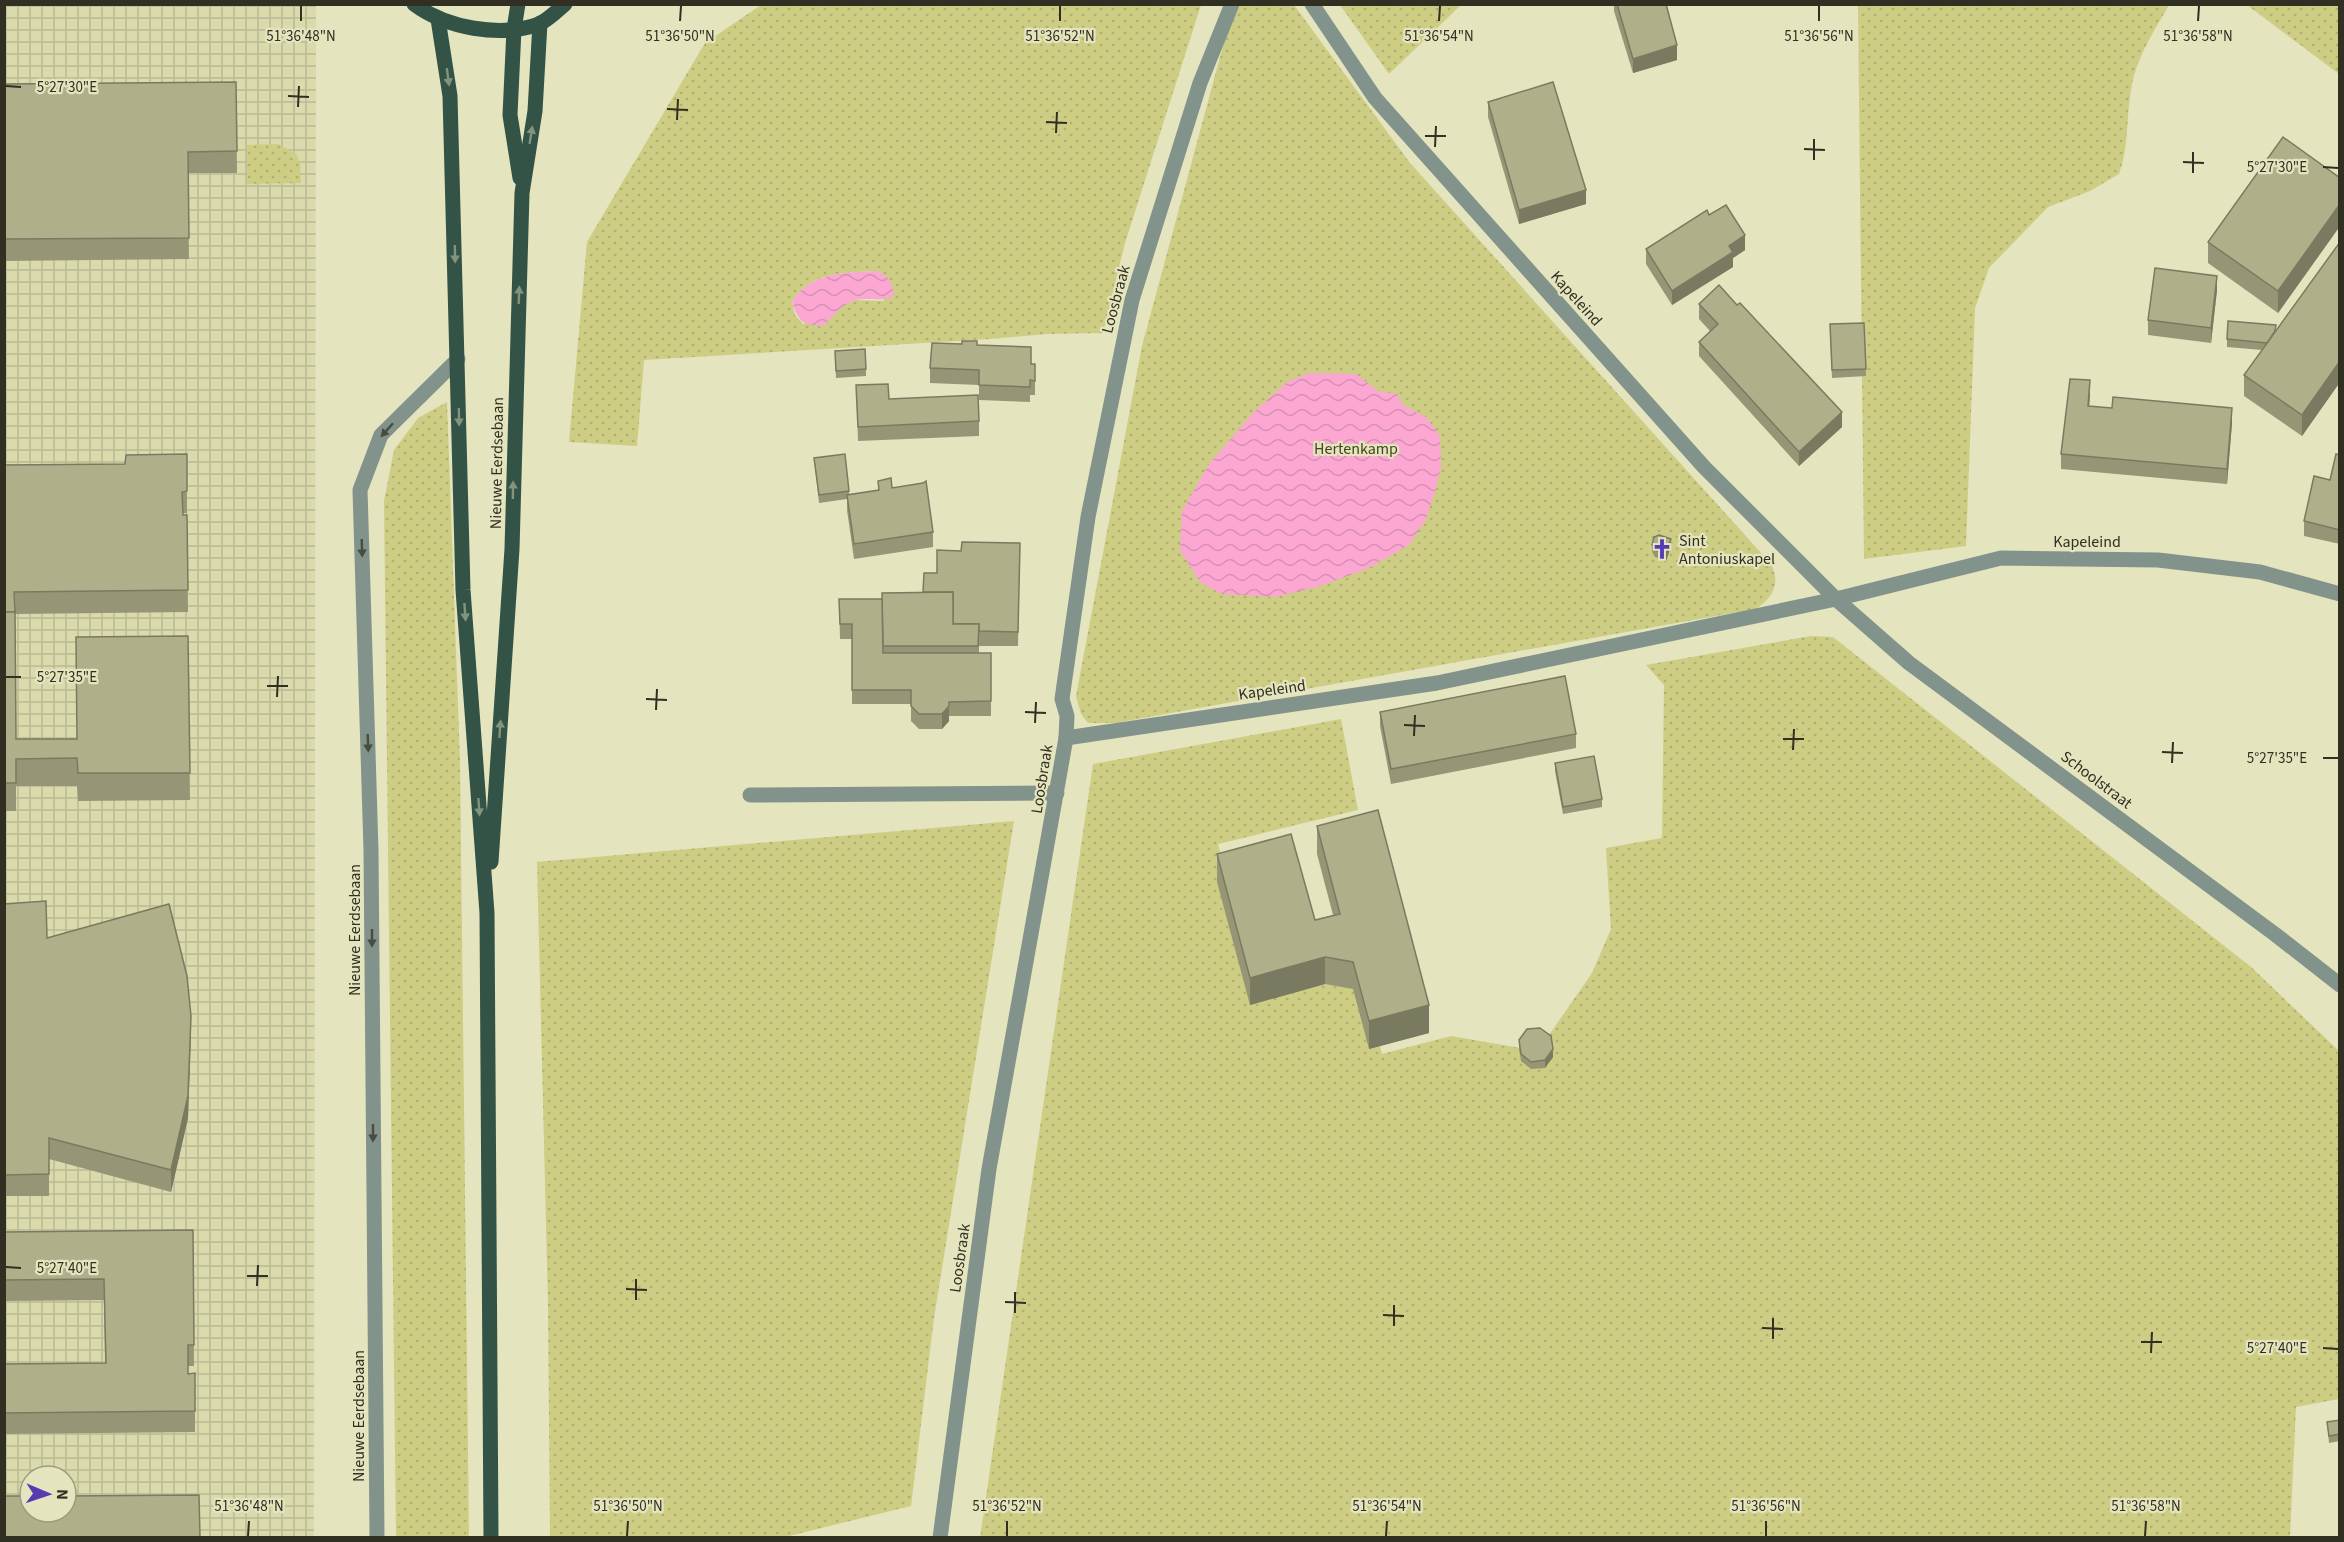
<svg xmlns="http://www.w3.org/2000/svg" width="2344" height="1542" font-family="'Source Sans 3',sans-serif">
<defs>
<pattern id="industrial-grid" width="8" height="8" patternUnits="userSpaceOnUse" patternTransform="scale(1.5)"><rect width="8" height="8" fill="#dadaac"/><path d="M0 4h8M4 0v8" fill="none" stroke="#bbbb94"/></pattern>
<pattern id="grass-dots" width="8" height="8" patternUnits="userSpaceOnUse" patternTransform="scale(1.5)"><rect width="8" height="8" fill="#cecd84"/><path d="M2 2h.1M6 6h.1" fill="none" stroke="#b1b072" stroke-width="1.8" stroke-linecap="round"/></pattern>
<pattern id="water-waves" width="16" height="10" patternUnits="userSpaceOnUse" patternTransform="scale(1.5)"><rect width="16" height="10" fill="#fba7d2"/><path d="M0 5q4-4 8 0t8 0" fill="none" stroke="#d790b4"/></pattern>
</defs>
<rect width="100%" height="100%" fill="#e4e4be"/>
<!-- industrial -->
<path fill="url(#industrial-grid)" fill-rule="evenodd" d="M5 5H316L314 1537 5 1538ZM30 1476H66V1512H30Z"/>
<!-- grass -->
<g fill="url(#grass-dots)" fill-rule="evenodd">
<path d="M761 5H1201L1125 243 1103 333 1048 334 990 339 644 360 637 446 569 442 587 242 705 43ZM875 271 884 301 854 300 845 303 835 313 803 324 795 315 792 301C812 272 841 273 875 271Z"/>
<path d="M1239 5H1294L1410 163 1771 564C1781 583 1773 599 1755 609L1115 723H1088L1081 714 1076 696 1142 346 1226 35Z"/>
<path d="M1340 5H1461L1389 74Z"/>
<path d="M1858 5H2169C2154 31 2135 60 2131 90 2126 119 2129 147 2119 174L2090 191 2048 207 1989 268 1975 308 1966 546 1864 559Z"/>
<path d="M2247 5H2339V74Z"/>
<path d="M278 144 296 154 300 163 301 183 247 184V145Z"/>
<path d="M447 402 460 762 469 1537 396 1538 384 501 394 450 418 418Z"/>
<path d="M1811 636 1833 637 2251 967 2339 1051V1399L2296 1407 2290 1537 980 1538 1093 764 1341 719 1358 810 1218 844 1256 984 1359 957 1382 1054 1451 1036 1538 1051 1592 973 1611 929 1606 848 1662 838 1664 685 1646 665Z"/>
<path d="M1014 821 934 1318 911 1506 785 1537H550L548 1303 537 862Z"/>
</g>
<!-- water -->
<g fill="url(#water-waves)">
<path d="M875 271C889 275 892 281 894 296 883 301 879 299 867 299 847 298 837 311 825 325 805 327 797 321 792 301 812 272 842 273 875 271Z"/>
<path d="M1309 373 1356 374 1378 391 1397 394 1403 405 1426 417 1440 436 1441 467 1435 491 1426 519 1409 545 1367 569 1320 586 1275 597 1222 594 1200 582 1180 550 1182 511 1209 464 1253 413 1287 382Z"/>
</g>
<g fill="none" stroke-linecap="round" stroke-linejoin="round">
<!-- minor -->
<g stroke="#82938b" stroke-width="15">
<path d="M1312 4 1375 98 1704 467 1836 599 1909 663 2276 935 2340 985"/>
<path d="M1066 738 1437 683 1836 599 2001 558 2158 560 2260 572 2340 594"/>
<path d="M750 795 1057 793"/>
<path d="M377 1538 371 850 360 490 381 435 458 359"/>
<path d="M940 1538 989 1169 1066 738 1067 716 1062 699 1088 517 1132 300 1200 83 1232 4"/>
</g>
<!-- major -->
<g stroke="#345347" stroke-width="15">
<path d="M414 4C446 28 500 38 539 24 548 20 557 11 565 4"/>
<path d="M518 4 514 29 510 115 520 178"/>
<path d="M438 19 450 96 463 590 487 913 491 1538"/>
<path d="M491 862 512 549 522 193 535 111 540 23"/>
</g>
</g>
<!-- wall -->
<g fill="#969677">
<path d="M1614 4H1666L1677 60 1633 73 1614 11Z"/>
<path d="M236 82 237 173H188L189 259 4 261V84Z"/>
<path d="M1488 102 1586 204 1519 224 1488 117Z"/>
<path d="M2340 178V226L2278 313 2208 263V242Z"/>
<path d="M1709 215 1745 250 1733 258V267L1672 305 1646 264V249Z"/>
<path d="M2340 242V382L2302 436 2244 396V375L2262 350 2227 347V339L2276 331Z"/>
<path d="M2217 290 2211 343 2148 335V320Z"/>
<path d="M1699 304 1842 427 1799 466 1699 356V342L1710 331 1699 319Z"/>
<path d="M1864 323 1866 376 1832 378 1830 331Z"/>
<path d="M977 345 1031 364 1035 379V395H1030V402L979 400V385L930 383V368Z"/>
<path d="M835 351 866 369V376L836 378Z"/>
<path d="M856 385 889 399 979 421V436L858 441Z"/>
<path d="M2090 395 2089 406 2232 423 2227 484 2061 469V454Z"/>
<path d="M187 454V513H183V515H187L188 612 15 614 16 739H77L188 636 190 800 78 801 77 786H16V811H4V465L125 464Z"/>
<path d="M2340 455V544L2304 536V521L2330 480Z"/>
<path d="M814 458 849 491V495L878 491V481L892 488 933 532V547L854 559 847 510V499L819 503Z"/>
<path d="M1020 543 1018 646H979V653H991V716H949V721L942 729H919L911 721V704H852V639H840L839 599H882L923 592 937 573 961 551Z"/>
<path d="M1652 545 1671 546 1666 561 1655 557 1652 552Z"/>
<path d="M1380 712 1576 734V748L1391 784 1380 726Z"/>
<path d="M1555 763 1602 799V807L1563 814 1555 771Z"/>
<path d="M1317 826 1429 1033 1369 1049 1353 989 1325 984 1250 1005 1217 882V854L1315 920 1333 915 1317 854Z"/>
<path d="M4 904 47 938 191 1038 188 1118 171 1192 49 1159V1196H4Z"/>
<path d="M1519 1040 1553 1057 1545 1068 1531 1069 1521 1061 1519 1048Z"/>
<path d="M193 1230 194 1366H188V1374L195 1373V1432L4 1434V1364L105 1363 104 1300 4 1301V1232Z"/>
<path d="M2340 1420V1441L2329 1443 2327 1422Z"/>
</g>
<!-- shaded-wall -->
<g fill="#7a7a61">
<path d="M1677 45V60L1633 73V59Z"/>
<path d="M1586 190V204L1519 224V210Z"/>
<path d="M2340 204V226L2278 313V291Z"/>
<path d="M1745 235V250L1733 258V267L1672 305V291L1729 246Z"/>
<path d="M2217 276V290L2211 343V328Z"/>
<path d="M2340 361V382L2302 436V415Z"/>
<path d="M2090 380V395L2088 421V406Z"/>
<path d="M2232 408V423L2227 484V469Z"/>
<path d="M1842 412V427L1799 466V452Z"/>
<path d="M1671 539V546L1666 561V554Z"/>
<path d="M949 702V721L942 729V714Z"/>
<path d="M1325 957V984L1250 1005V978Z"/>
<path d="M1429 1005V1033L1369 1049V1021Z"/>
<path d="M191 1016 188 1118 171 1192V1170Z"/>
<path d="M1553 1049V1057L1545 1068V1060Z"/>
</g>
<!-- building -->
<g fill="#afaf8a" stroke="#7a7a61" stroke-width="1.5">
<path d="M1617 4H1666L1677 45 1633 59Z"/>
<path d="M236 82 237 151 188 152 189 238 4 239V84Z"/>
<path d="M1553 82 1586 190 1519 210 1488 102Z"/>
<path d="M2283 137 2340 178V204L2278 291 2208 242Z"/>
<path d="M1726 205 1745 235 1729 246 1733 252 1672 291 1646 249 1707 210 1709 215Z"/>
<path d="M2340 242V361L2302 415 2244 375Z"/>
<path d="M2155 268 2217 276 2211 328 2148 320Z"/>
<path d="M1719 285 1737 305 1740 303 1842 412 1799 452 1699 342 1718 324 1699 304Z"/>
<path d="M2228 321 2276 325 2275 331 2267 343 2227 339Z"/>
<path d="M1864 323 1866 369 1832 370 1830 324Z"/>
<path d="M962 341H977V345L1031 347V364H1035V381L1030 380V387L979 385V370L930 368 932 343 962 344Z"/>
<path d="M865 349 866 369 836 371 835 351Z"/>
<path d="M2070 379 2090 380 2088 406 2112 408 2113 397 2232 408 2227 469 2061 454Z"/>
<path d="M888 384 889 399 978 395 979 421 858 427 856 385Z"/>
<path d="M187 454V491L182 492 183 515H187L188 590 14 592 15 612H4V465L125 464 126 455Z"/>
<path d="M845 454 849 491 819 495 814 458Z"/>
<path d="M2336 454 2340 455V530L2304 521 2314 476 2330 480Z"/>
<path d="M891 478 892 488 923 483 926 481 933 532 854 544 847 495 879 490 878 481Z"/>
<path d="M1659 535 1671 539 1666 554 1655 550 1652 545 1654 537Z"/>
<path d="M962 542 1020 543 1018 632 979 631V624H953V592H923L924 573H937V550L961 551Z"/>
<path d="M953 592V624H979L978 646H883L882 593Z"/>
<path d="M839 599H882L883 653H991V701L949 702V706L942 714H919L911 706V690H852V624H840Z"/>
<path d="M4 612H15L16 739H77L76 637 188 636 190 773H78L77 758 16 759V783H4Z"/>
<path d="M1565 676 1576 734 1391 769 1380 712Z"/>
<path d="M1594 756 1602 799 1563 807 1555 763Z"/>
<path d="M1378 810 1429 1005 1369 1021 1353 962 1325 957 1250 978 1217 854 1291 834 1315 920 1340 914 1317 826Z"/>
<path d="M46 901 47 938 169 904 187 976 191 1016 188 1096 171 1170 49 1138V1174L4 1175V904Z"/>
<path d="M1540 1028 1551 1036 1553 1049 1545 1060 1531 1062 1521 1054 1519 1040 1527 1029Z"/>
<path d="M193 1230 194 1345H188V1374L195 1373V1411L4 1413V1364L106 1363 104 1279 4 1280V1232Z"/>
<path d="M2340 1420V1434L2329 1436 2327 1422Z"/>
<path d="M199 1495 200 1538H4V1496H30V1512H66V1496Z"/>
</g>
<!-- one-way arrows -->
<defs><path id="oneway-solid" d="M-6-.8H1V-3.2L6.5 0L1 3.2V.8H-6Z" transform="scale(1.5)"/></defs>
<g fill="#83947d">
<use href="#oneway-solid" transform="translate(448 77) rotate(82)"/>
<use href="#oneway-solid" transform="translate(531 135) rotate(-81)"/>
<use href="#oneway-solid" transform="translate(455 254) rotate(89)"/>
<use href="#oneway-solid" transform="translate(519 295) rotate(-88)"/>
<use href="#oneway-solid" transform="translate(459 417) rotate(89)"/>
<use href="#oneway-solid" transform="translate(513 490) rotate(-89)"/>
<use href="#oneway-solid" transform="translate(465 612) rotate(86)"/>
<use href="#oneway-solid" transform="translate(500 729) rotate(-86)"/>
<use href="#oneway-solid" transform="translate(479 807) rotate(86)"/>
</g>
<g fill="#494d41">
<use href="#oneway-solid" transform="translate(387 430) rotate(132)"/>
<use href="#oneway-solid" transform="translate(362 548) rotate(88)"/>
<use href="#oneway-solid" transform="translate(368 743) rotate(88)"/>
<use href="#oneway-solid" transform="translate(372 938) rotate(90)"/>
<use href="#oneway-solid" transform="translate(373 1133) rotate(90)"/>
</g>
<!-- ticks -->
<path fill="none" stroke="#302f21" stroke-width="2" d="M301 21V6M680 21 681 6M1060 21V6M1439 21 1440 6M1819 21V6M2198 21 2199 6M6 86 21 87M288 96 309 97M298 107 299 86M667 109 688 110M677 120 678 99M1046 122 1067 123M1056 133 1057 112M1425 136H1446M1435 147 1436 126M1804 149 1825 150M1814 160V139M2183 162 2204 163M2323 167 2338 168M2193 173V152M6 677H21M267 686H288M277 697 278 676M646 699 667 700M656 710 657 689M1025 712 1046 713M1035 723 1036 702M1404 725 1425 726M1414 736 1415 715M1783 739H1804M1793 750 1794 729M2162 752 2183 753M2323 758H2338M2172 763 2173 742M6 1267 21 1268M247 1276H268M257 1286 258 1265M626 1289 647 1290M636 1300V1279M1005 1302 1026 1303M1015 1313V1292M1383 1315 1404 1316M1394 1326V1305M1762 1328 1783 1329M1773 1339V1318M2141 1342H2162M2323 1348 2338 1349M2151 1353 2152 1332M248 1536 249 1521M627 1536 628 1521M1007 1536V1521M1386 1536 1387 1521M1766 1536V1521M2145 1536 2146 1521"/>
<!-- icons -->
<defs>
<g id="church-bare" transform="scale(1.62)"><path d="M-1.2-6h2.4v3.5h3.3v2.4h-3.3V6h-2.4V-.1h-3.3v-2.4h3.3Z" fill="#563bb3" stroke="#e4e4be" stroke-width="2.5" paint-order="stroke"/></g>
</defs>
<g fill-rule="evenodd">
<use href="#church-bare" x="1662" y="549"/>
</g>
<g text-anchor="middle" stroke-width="4.5" stroke-linejoin="round" paint-order="stroke">
<!-- street labels -->
<g font-size="16" fill="#302f21" stroke="#e4e4be">
<text transform="translate(1577 298) rotate(48)" y="6">Kapeleind</text>
<text transform="translate(1115 299) rotate(-75)" y="6">Loosbraak</text>
<text transform="translate(496 463) rotate(-89)" y="6">Nieuwe Eerdsebaan</text>
<text x="2087" y="547">Kapeleind</text>
<text transform="translate(1272 689) rotate(-8)" y="6">Kapeleind</text>
<text transform="translate(1041 779) rotate(-81)" y="6">Loosbraak</text>
<text transform="translate(2097 779) rotate(37)" y="6">Schoolstraat</text>
<text transform="translate(354 930) rotate(-90)" y="6">Nieuwe Eerdsebaan</text>
<text transform="translate(959 1258) rotate(-82)" y="6">Loosbraak</text>
<text transform="translate(358 1416) rotate(-90)" y="6">Nieuwe Eerdsebaan</text>
</g>
<!-- park labels -->
<g font-size="16" fill="#45441e" stroke="#e4e4be">
<text x="1356" y="454">Hertenkamp</text>
</g>
<!-- poi labels -->
<g font-size="16" fill="#302f21" stroke="#e4e4be" text-anchor="start">
<text x="1679" y="546">Sint<tspan x="1679" dy="18">Antoniuskapel</tspan></text>
</g>
</g>
<g font-size="15" text-anchor="middle" fill="#302f21" stroke="#e4e4be" stroke-width="4.5" stroke-linejoin="round" paint-order="stroke">
<text x="301" y="41">51°36'48"N</text>
<text x="680" y="41">51°36'50"N</text>
<text x="1060" y="41">51°36'52"N</text>
<text x="1439" y="41">51°36'54"N</text>
<text x="1819" y="41">51°36'56"N</text>
<text x="2198" y="41">51°36'58"N</text>
<text x="67" y="92">5°27'30"E</text>
<text x="2277" y="172">5°27'30"E</text>
<text x="67" y="682">5°27'35"E</text>
<text x="2277" y="763">5°27'35"E</text>
<text x="67" y="1273">5°27'40"E</text>
<text x="2277" y="1353">5°27'40"E</text>
<text x="249" y="1511">51°36'48"N</text>
<text x="628" y="1511">51°36'50"N</text>
<text x="1007" y="1511">51°36'52"N</text>
<text x="1387" y="1511">51°36'54"N</text>
<text x="1766" y="1511">51°36'56"N</text>
<text x="2146" y="1511">51°36'58"N</text>
</g>
<!-- border -->
<rect width="2344" height="1542" fill="none" stroke="#302f21" stroke-width="12"/>
<!-- north arrow -->
<g transform="translate(48 1494) rotate(92)"><circle r="28" fill="#e4e4be" stroke="#9c9c7f" stroke-width="1.5"/>
<path d="M0-4.5L10 22L0 15L-10 22Z" fill="#563bb3"/>
<text y="-9" font-size="16" font-weight="bold" text-anchor="middle" fill="#302f21">N</text>
</g>
</svg>
